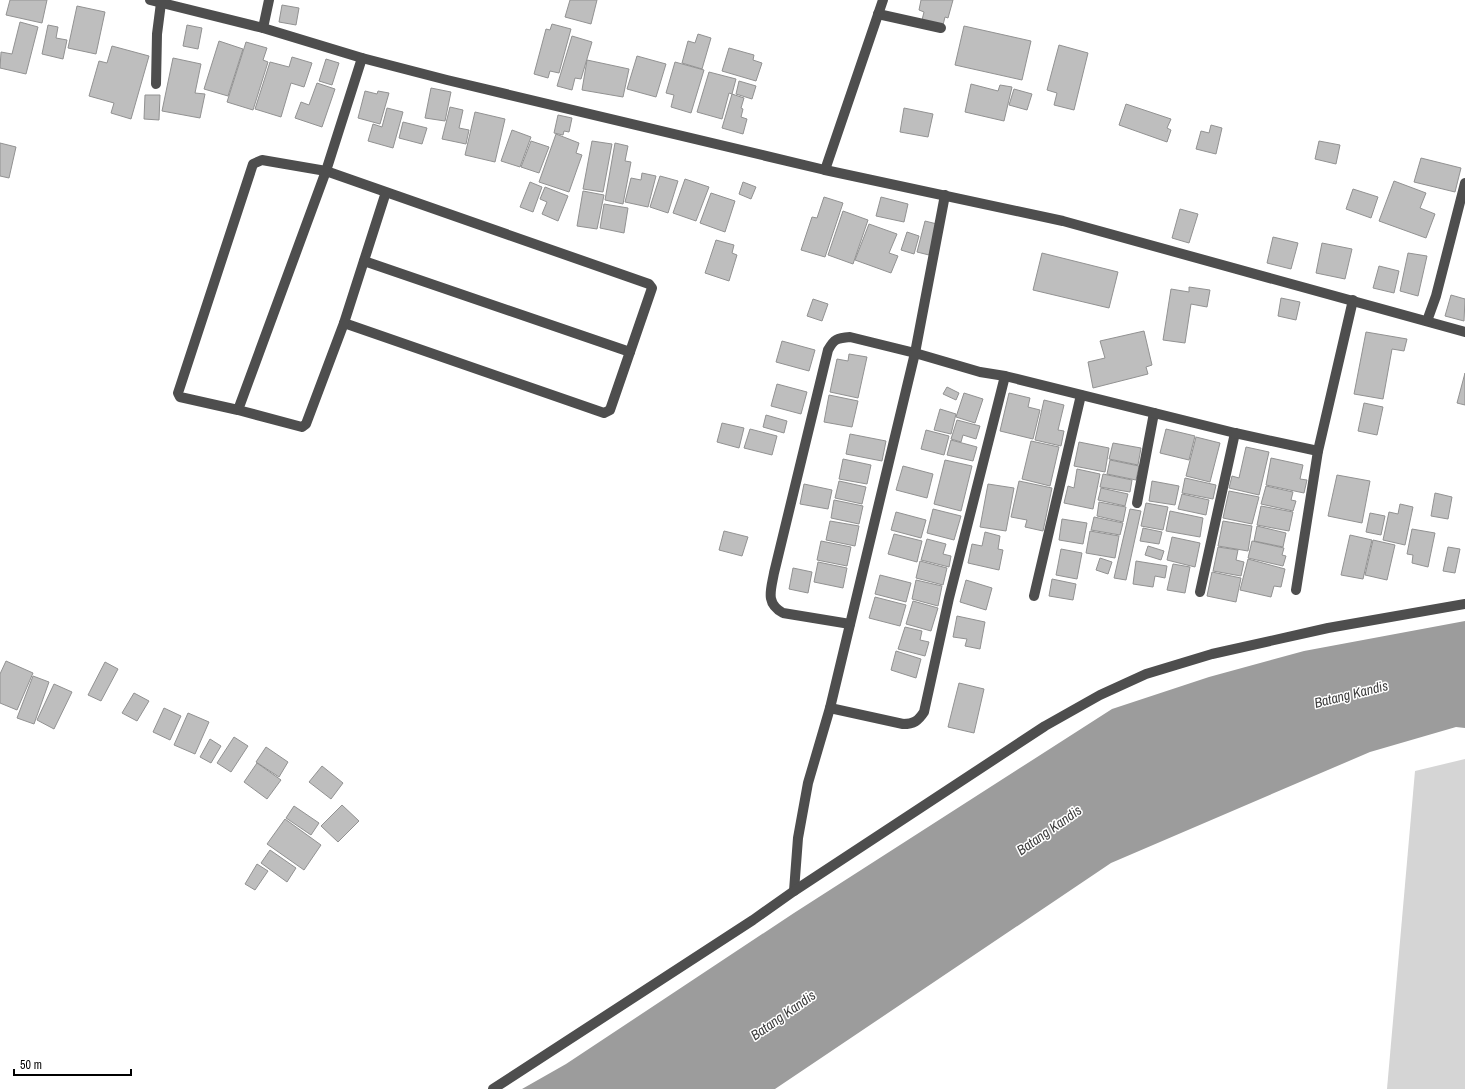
<svg xmlns="http://www.w3.org/2000/svg" width="1465" height="1089" font-family="'Archivo Narrow',sans-serif">
<rect width="100%" height="100%" fill="#fff"/>
<!-- green -->
<path fill="#d5d5d5" d="M1465 759V1089H1387L1415 771Z"/>
<!-- water -->
<path fill="#9c9c9c" d="M1465 621V728L1456 727 1370 752 1111 863 775 1089H522L566 1064 794 913 1112 709 1209 677 1304 651Z"/>
<!-- building -->
<g fill="#bebebe" stroke="#929292">
<path d="M10 0H47L42 23 6 15Z"/>
<path d="M570 0H597L591 24 565 17Z"/>
<path d="M921 0H953L948 18 945 17 943 25 922 20 924 12 919 10Z"/>
<path d="M282 5 299 8 296 25 279 22Z"/>
<path d="M77 6 105 12 96 54 68 48Z"/>
<path d="M20 22 38 27 26 74 0 68 1 52 12 54Z"/>
<path d="M552 24 571 29 559 73 550 71 548 78 534 74 546 29 550 30Z"/>
<path d="M48 25 58 27 56 38 67 40 63 59 42 54Z"/>
<path d="M187 25 202 28 198 49 183 46Z"/>
<path d="M964 26 1031 41 1022 80 955 65Z"/>
<path d="M698 34 711 38 702 69 682 63 688 41 695 43Z"/>
<path d="M572 36 592 42 581 79 575 78 572 90 557 86Z"/>
<path d="M219 41 243 49 228 96 204 89Z"/>
<path d="M246 42 267 48 263 60 268 62 253 110 227 102Z"/>
<path d="M1059 45 1088 53 1074 110 1054 105 1057 93 1047 90Z"/>
<path d="M112 46 149 56 131 119 111 113 114 103 89 96 99 61 107 63Z"/>
<path d="M729 48 754 55 753 60 762 63 756 81 722 71Z"/>
<path d="M637 56 666 64 656 97 627 89Z"/>
<path d="M292 57 312 63 304 87 291 83 281 117 255 109 270 62 289 67Z"/>
<path d="M173 58 201 64 195 93 205 94 200 118 162 111Z"/>
<path d="M326 59 339 63 332 85 319 81Z"/>
<path d="M587 60 629 69 623 97 582 90Z"/>
<path d="M675 62 704 70 691 113 671 107 674 95 666 93Z"/>
<path d="M709 72 736 79 732 94 729 93 722 119 697 112Z"/>
<path d="M739 81 756 86 752 99 736 94Z"/>
<path d="M317 83 335 89 322 127 295 118 301 102 309 105Z"/>
<path d="M971 84 998 91 1000 85 1012 87 1004 121 965 112Z"/>
<path d="M431 88 451 92 445 121 425 118Z"/>
<path d="M1014 89 1032 94 1027 110 1009 105Z"/>
<path d="M365 91 377 94 378 91 389 93 380 124 358 118Z"/>
<path d="M732 94 744 98 741 108 743 109 741 117 747 119 743 134 722 128Z"/>
<path d="M145 95H160L159 120 144 119Z"/>
<path d="M1126 104 1171 119 1167 128 1171 130 1167 142 1119 125Z"/>
<path d="M450 107 463 110 459 128 469 130 466 144 442 139Z"/>
<path d="M387 108 403 112 393 148 368 141 373 124 382 127Z"/>
<path d="M904 108 933 114 928 137 900 132Z"/>
<path d="M475 112 505 119 495 162 465 155Z"/>
<path d="M558 115 572 118 569 132 564 131 563 135 554 133Z"/>
<path d="M403 122 427 128 422 144 399 138Z"/>
<path d="M1211 125 1222 128 1216 154 1196 149 1201 131 1209 133Z"/>
<path d="M512 130 531 137 520 167 501 161Z"/>
<path d="M556 134 579 143 576 153 582 155 569 192 539 182Z"/>
<path d="M531 141 549 147 539 173 521 167Z"/>
<path d="M592 141 612 144 603 192 583 189Z"/>
<path d="M1319 141 1340 145 1336 164 1315 159Z"/>
<path d="M0 143 16 147 9 178 0 176Z"/>
<path d="M615 143 628 146 625 161 631 162 623 204 605 200Z"/>
<path d="M1421 158 1461 168 1455 192 1414 182Z"/>
<path d="M642 173 656 176 648 207 625 202 631 178 641 180Z"/>
<path d="M660 176 678 181 668 213 650 207Z"/>
<path d="M685 179 709 187 696 221 673 213Z"/>
<path d="M1394 181 1426 193 1420 208 1435 214 1426 238 1379 221Z"/>
<path d="M530 182 542 187 533 212 520 207Z"/>
<path d="M743 182 756 187 751 199 739 194Z"/>
<path d="M545 187 568 196 558 221 542 214 547 202 540 199Z"/>
<path d="M1353 189 1378 197 1371 218 1346 209Z"/>
<path d="M583 191 604 195 597 229 577 226Z"/>
<path d="M711 193 735 201 725 232 700 223Z"/>
<path d="M824 197 843 203 825 257 801 250 812 217 817 218Z"/>
<path d="M881 197 908 204 904 222 876 216Z"/>
<path d="M604 204 628 208 624 233 600 228Z"/>
<path d="M1180 209 1198 214 1189 243 1172 238Z"/>
<path d="M843 211 868 220 853 264 828 255Z"/>
<path d="M925 221 937 224 929 255 917 252Z"/>
<path d="M869 224 897 234 889 253 898 256 891 273 855 260Z"/>
<path d="M907 232 919 236 914 254 901 250Z"/>
<path d="M1273 237 1298 243 1291 269 1267 263Z"/>
<path d="M716 240 734 245 732 253 737 255 729 281 705 273Z"/>
<path d="M1322 243 1352 249 1345 279 1316 273Z"/>
<path d="M1042 253 1118 272 1109 308 1033 290Z"/>
<path d="M1408 253 1427 256 1418 296 1400 291Z"/>
<path d="M1379 266 1399 271 1394 293 1373 288Z"/>
<path d="M1189 287 1210 290 1207 307 1191 304 1185 343 1163 340 1171 289 1189 292Z"/>
<path d="M1451 295 1465 299 1464 321 1445 316Z"/>
<path d="M1281 298 1300 302 1296 320 1278 316Z"/>
<path d="M813 299 828 304 822 321 807 316Z"/>
<path d="M1144 331 1152 365 1146 367 1148 374 1093 388 1088 362 1105 358 1100 341Z"/>
<path d="M1366 332 1407 339 1404 351 1392 349 1383 399 1354 394Z"/>
<path d="M782 341 815 350 809 371 776 362Z"/>
<path d="M849 354 867 357 858 398 830 392 837 359 848 361Z"/>
<path d="M1465 373V405L1457 403Z"/>
<path d="M777 384 807 392 801 414 771 406Z"/>
<path d="M947 387 959 393 956 400 943 394Z"/>
<path d="M964 393 983 399 975 423 956 417Z"/>
<path d="M1009 393 1030 398 1028 407 1040 410 1033 439 1000 431Z"/>
<path d="M829 395 858 401 852 427 824 422Z"/>
<path d="M1044 400 1064 405 1058 430 1064 431 1061 446 1035 440Z"/>
<path d="M1364 403 1383 407 1377 435 1358 431Z"/>
<path d="M940 409 956 414 951 434 934 430Z"/>
<path d="M766 415 787 421 784 433 763 427Z"/>
<path d="M957 420 980 426 976 439 963 435 961 442 951 439Z"/>
<path d="M722 423 744 428 739 448 717 442Z"/>
<path d="M750 429 777 436 772 455 744 448Z"/>
<path d="M1166 429 1195 436 1189 460 1160 453Z"/>
<path d="M926 430 949 436 944 455 921 449Z"/>
<path d="M850 434 886 441 882 461 846 454Z"/>
<path d="M1196 437 1220 443 1210 482 1186 476Z"/>
<path d="M951 440 977 447 973 461 947 455Z"/>
<path d="M1031 441 1059 447 1050 486 1022 479Z"/>
<path d="M1079 442 1109 448 1105 472 1074 466Z"/>
<path d="M1113 443 1141 448 1138 465 1109 459Z"/>
<path d="M1246 447 1269 452 1259 495 1229 488 1232 476 1239 478Z"/>
<path d="M1271 458 1303 465 1300 479 1307 480 1304 493 1266 485Z"/>
<path d="M843 459 871 465 867 484 839 479Z"/>
<path d="M945 460 972 466 961 511 934 504Z"/>
<path d="M1110 460 1139 466 1136 480 1107 474Z"/>
<path d="M903 466 933 474 927 498 896 490Z"/>
<path d="M1077 469 1100 474 1093 509 1064 503 1068 486 1074 488Z"/>
<path d="M1103 474 1132 480 1130 492 1100 487Z"/>
<path d="M1337 475 1370 481 1362 523 1328 516Z"/>
<path d="M1185 478 1216 485 1213 499 1182 493Z"/>
<path d="M839 481 866 487 862 504 835 498Z"/>
<path d="M1019 481 1052 488 1043 531 1025 527 1027 520 1011 517Z"/>
<path d="M1152 481 1179 486 1175 505 1149 501Z"/>
<path d="M804 484 832 490 828 509 800 504Z"/>
<path d="M988 484 1014 488 1006 531 980 527Z"/>
<path d="M1266 486 1293 492 1291 500 1296 501 1293 511 1261 504Z"/>
<path d="M1101 488 1128 494 1125 506 1098 500Z"/>
<path d="M1229 491 1259 497 1252 524 1223 518Z"/>
<path d="M1435 493 1452 497 1448 519 1431 516Z"/>
<path d="M1182 494 1209 500 1206 515 1178 509Z"/>
<path d="M834 500 863 506 859 524 831 518Z"/>
<path d="M1099 502 1126 507 1123 522 1097 516Z"/>
<path d="M1146 503 1168 507 1163 530 1141 526Z"/>
<path d="M1400 504 1413 507 1405 545 1383 540 1389 512 1398 514Z"/>
<path d="M1261 506 1293 512 1289 531 1257 525Z"/>
<path d="M933 509 961 516 954 540 927 533Z"/>
<path d="M1130 509 1141 511 1126 580 1114 578Z"/>
<path d="M1170 511 1203 518 1200 537 1166 531Z"/>
<path d="M896 512 926 520 921 538 891 530Z"/>
<path d="M1370 513 1385 516 1381 535 1366 532Z"/>
<path d="M1094 517 1123 523 1120 535 1091 530Z"/>
<path d="M1062 519 1087 523 1083 544 1059 540Z"/>
<path d="M830 521 859 526 855 546 826 540Z"/>
<path d="M1223 521 1252 526 1248 551 1218 546Z"/>
<path d="M1257 526 1286 533 1283 547 1254 541Z"/>
<path d="M1143 528 1162 532 1159 544 1140 541Z"/>
<path d="M1412 529 1435 533 1428 567 1412 563 1413 555 1407 554Z"/>
<path d="M724 531 748 537 742 556 719 550Z"/>
<path d="M1090 531 1119 536 1115 558 1086 553Z"/>
<path d="M985 532 1000 536 998 549 1003 550 999 570 968 563 972 544 982 546Z"/>
<path d="M894 534 922 541 917 562 888 554Z"/>
<path d="M1350 535 1372 540 1363 579 1341 575Z"/>
<path d="M1172 537 1200 543 1195 567 1167 560Z"/>
<path d="M927 539 946 544 943 554 951 556 949 567 921 560Z"/>
<path d="M1373 540 1395 545 1387 580 1365 575Z"/>
<path d="M821 541 851 547 847 566 817 560Z"/>
<path d="M1252 541 1284 548 1282 555 1286 556 1283 566 1248 558Z"/>
<path d="M1148 546 1164 551 1161 560 1145 555Z"/>
<path d="M1218 547 1238 550 1236 560 1244 562 1241 576 1213 571Z"/>
<path d="M1448 547 1460 549 1455 573 1443 571Z"/>
<path d="M1061 549 1082 553 1077 579 1056 575Z"/>
<path d="M1100 558 1112 562 1108 574 1096 570Z"/>
<path d="M1248 559 1285 569 1281 587 1274 586 1271 597 1240 590Z"/>
<path d="M920 561 947 568 943 585 916 578Z"/>
<path d="M1136 561 1167 566 1165 578 1155 576 1153 587 1133 584Z"/>
<path d="M818 562 847 568 843 588 814 582Z"/>
<path d="M1173 564 1190 567 1185 593 1167 590Z"/>
<path d="M793 568 812 572 808 593 789 589Z"/>
<path d="M1212 572 1241 578 1236 602 1207 596Z"/>
<path d="M880 575 911 583 906 602 875 594Z"/>
<path d="M1052 579 1076 584 1073 600 1049 596Z"/>
<path d="M916 580 942 586 938 606 912 599Z"/>
<path d="M966 580 992 588 986 610 960 602Z"/>
<path d="M875 597 906 605 900 626 869 618Z"/>
<path d="M913 601 938 608 931 631 906 624Z"/>
<path d="M957 616 985 622 980 649 965 646 967 639 953 637Z"/>
<path d="M905 627 922 631 920 640 929 642 925 656 898 649Z"/>
<path d="M896 651 921 659 916 678 891 670Z"/>
<path d="M6 661 33 673 17 710 0 703V674Z"/>
<path d="M105 662 118 669 101 701 88 695Z"/>
<path d="M33 676 49 682 34 724 17 718Z"/>
<path d="M959 683 984 689 974 733 948 727Z"/>
<path d="M54 684 72 692 54 729 37 720Z"/>
<path d="M134 693 149 701 137 721 122 713Z"/>
<path d="M164 708 181 716 170 740 153 732Z"/>
<path d="M188 713 209 722 195 754 174 745Z"/>
<path d="M234 737 248 746 231 772 217 763Z"/>
<path d="M210 739 221 746 211 763 200 757Z"/>
<path d="M266 747 288 762 279 777 256 762Z"/>
<path d="M257 763 281 780 267 799 244 782Z"/>
<path d="M322 766 343 783 331 799 309 782Z"/>
<path d="M342 805 359 821 338 842 321 826Z"/>
<path d="M294 806 319 823 311 835 286 818Z"/>
<path d="M285 819 321 845 304 870 267 844Z"/>
<path d="M270 850 296 868 287 882 261 863Z"/>
<path d="M257 864 268 871 255 890 245 884Z"/>
</g>
<g fill="none" stroke-linecap="round" stroke-linejoin="round">
<!-- minor -->
<g stroke="#4e4e4e" stroke-width="10">
<path d="M150 0 263 28 269 0"/>
<path d="M878 14 941 28"/>
<path d="M263 28 362 58 447 80 825 170 1063 221 1465 332"/>
<path d="M362 58 326 171 386 192 344 323 604 413 610 410 652 288 649 284 386 192"/>
<path d="M156 84 157 34 161 3"/>
<path d="M825 170 883 0"/>
<path d="M364 261 630 352"/>
<path d="M1427 321 1436 296 1465 183"/>
<path d="M238 410 326 171 262 160 253 164 178 393 180 397 238 410 302 427 306 424 344 323"/>
<path d="M1137 503 1154 413"/>
<path d="M1296 590 1318 451 1353 300"/>
<path d="M1200 592 1235 433"/>
<path d="M1034 596 1081 395"/>
<path d="M850 624 783 613C765 603 771 590 774 573L828 350C834 339 837 338 850 337L915 353 980 372 1005 376 1235 433 1318 451"/>
<path d="M830 708 903 724C914 724 918 721 924 712L949 598 1005 376"/>
<path d="M794 891 798 838 808 783 830 708 915 353 945 195"/>
<path d="M493 1089 753 920 794 891 1045 726 1100 695 1146 674 1212 654 1328 628 1465 604"/>
</g>
</g>
<g text-anchor="middle" stroke-width="3" stroke-linejoin="round" paint-order="stroke">
<!-- water labels -->
<g font-size="14" font-style="italic" fill="#3d3d3d" stroke="#fff">
<text transform="translate(1351 694) rotate(-14)" y="5">Batang Kandis</text>
<text transform="translate(1049 830) rotate(-35)" y="5">Batang Kandis</text>
<text transform="translate(783 1015) rotate(-35)" y="5">Batang Kandis</text>
</g>
</g>
<!-- scale -->
<path d="M14 1069v6h117v-6" fill="none" stroke="#000000" stroke-width="2"/>
<text x="20" y="1069" font-size="12" fill="#000000" stroke="#ffffff" stroke-width="3" paint-order="stroke">50 m</text>
</svg>
